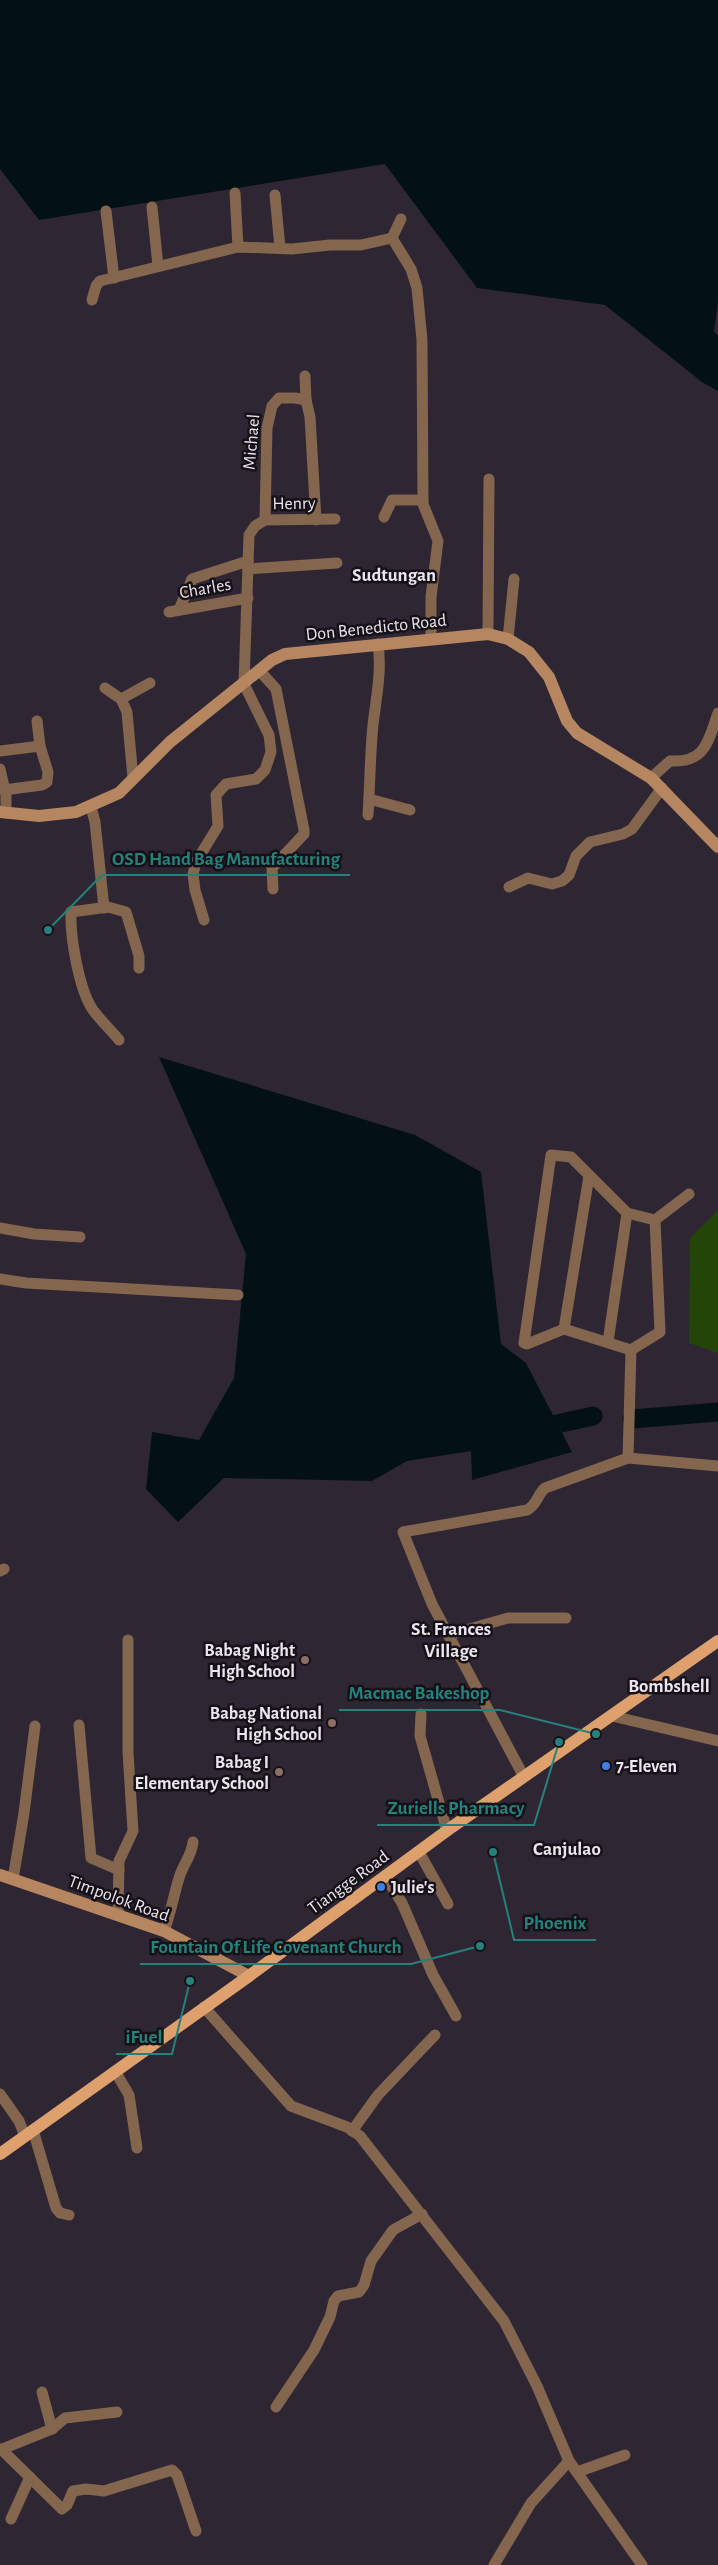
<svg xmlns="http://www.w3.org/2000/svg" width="718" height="2565" font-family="'Alegreya Sans',sans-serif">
<rect width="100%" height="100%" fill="#2f2634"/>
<!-- green -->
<path fill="#234507" d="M718 1210V1353L689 1343 690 1238Z"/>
<!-- water -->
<g fill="#031115">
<path d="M0 0H718V302L714 332 718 335V391L702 382 605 305 477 288 385 164 39 220 0 169Z"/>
<path d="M159 1057 415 1135 481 1172 501 1344 526 1363 572 1452 472 1480 471 1451 407 1461 372 1481 224 1478 178 1522 146 1489 152 1432 199 1440 234 1378 246 1254Z"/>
</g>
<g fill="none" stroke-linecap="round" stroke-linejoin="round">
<!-- river -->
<g stroke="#031115" stroke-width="19">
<path d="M632 1419 718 1412"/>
<path d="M557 1424 593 1416"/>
</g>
<!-- street -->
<g stroke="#84654d" stroke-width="11">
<path d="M235 193 238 247"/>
<path d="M275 195 280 248"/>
<path d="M152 207 158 266"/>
<path d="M106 211 114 278"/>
<path d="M392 238 411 269 417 288 422 340 423 504 438 541 431 597V639"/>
<path d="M92 300 96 286 100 281 238 247 292 249 330 245H361L392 238 401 219"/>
<path d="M305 376 306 400"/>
<path d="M384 517 392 500H423"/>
<path d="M265 520 267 428 272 406 279 398H295L306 400 310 417 316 520"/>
<path d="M248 569 337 563"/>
<path d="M179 610 192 579 248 561"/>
<path d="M169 612 248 598"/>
<path d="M488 634 489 479"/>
<path d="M508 639 514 579"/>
<path d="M259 670 276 689 304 830V834L272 868 273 889"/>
<path d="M105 688 121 699 127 712 133 778"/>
<path d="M121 699 150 683"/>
<path d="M0 751 40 746"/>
<path d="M0 769 6 795V813"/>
<path d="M651 778 670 761C706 763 708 741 718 713"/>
<path d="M4 790 42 785 47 782 48 772 40 746 37 721"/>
<path d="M369 799 410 810"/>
<path d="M91 807 95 822 104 908"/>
<path d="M368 815C370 785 370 755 373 725 376 698 382 672 378 644"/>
<path d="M509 887 528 878 552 884 562 881 569 875 576 856 590 842 623 834 632 829 662 788"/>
<path d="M204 920 195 890 193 874 196 862 218 826 216 795 226 784 256 779 265 770 271 752 269 735 244 684 249 535 255 526 265 520 335 519"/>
<path d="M119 1040C111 1030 101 1021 93 1010 79 990 70 937 71 912L108 907 126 912 139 956V968"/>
<path d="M655 1220 660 1332 631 1350 564 1329 527 1344 524 1343 551 1155 571 1157 627 1213 655 1220 689 1194"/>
<path d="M0 1228 34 1234 80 1237"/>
<path d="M0 1279 26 1283 238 1295"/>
<path d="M564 1329 589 1176"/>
<path d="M608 1342 627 1213"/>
<path d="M628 1458 631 1350"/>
<path d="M0 1571 4 1569"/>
<path d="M448 1635 508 1618H566"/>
<path d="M421 1714 420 1736 447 1831"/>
<path d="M612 1716 718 1741"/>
<path d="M79 1725 91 1858 119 1870"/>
<path d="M524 1777 432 1604 403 1532 527 1510C537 1505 537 1495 545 1488L628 1458 718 1466"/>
<path d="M419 1852 448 1904"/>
<path d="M385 1876 402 1903 433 1975 456 2016"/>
<path d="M13 1879 24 1813 35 1726"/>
<path d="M118 1915 119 1861 133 1831 128 1752V1640"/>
<path d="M164 1931C171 1913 174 1893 180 1875 184 1863 192 1855 193 1842"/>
<path d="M204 2007 291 2106 347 2127 360 2136 504 2321 537 2386 569 2461 642 2565"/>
<path d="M115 2071 129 2095 137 2148"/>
<path d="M0 2094 19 2121 25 2136"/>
<path d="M33 2130 56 2208 60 2213 69 2215"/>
<path d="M352 2131 378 2095 435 2035"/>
<path d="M276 2407 314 2350 330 2317 334 2301 338 2296 359 2292 364 2285 371 2261 393 2230 422 2214"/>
<path d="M52 2429 65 2418 117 2412"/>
<path d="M1 2449 62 2509 67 2505 73 2491 86 2489 104 2491 172 2470 177 2475 196 2531"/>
<path d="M0 2450 52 2429 42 2392"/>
<path d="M577 2472 625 2455"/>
<path d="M11 2519 30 2477"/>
<path d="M494 2565 531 2503 569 2461"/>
</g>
<!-- secondary -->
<g stroke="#b68660" stroke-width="12">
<path d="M0 812 39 816 76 812 119 793 170 742 272 660 285 654 488 634 508 639 529 652 549 677 567 721 577 733 651 778 718 847"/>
<path d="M0 1875 164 1931 249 1976"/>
</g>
<!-- primary -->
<path stroke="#dea06d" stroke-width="12" d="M0 2154 249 1976 452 1827 718 1641"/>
</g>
<!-- markers -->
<g fill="#8d6e63" stroke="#151117" stroke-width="2">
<circle cx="305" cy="1660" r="5"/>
<circle cx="332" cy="1723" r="5"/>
<circle cx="279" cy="1772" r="5"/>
</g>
<g fill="#3f7fe0" stroke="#151117" stroke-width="2">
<circle cx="606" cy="1766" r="5"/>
<circle cx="381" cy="1887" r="5"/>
</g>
<g text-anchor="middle" stroke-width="5" stroke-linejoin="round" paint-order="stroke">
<!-- street labels -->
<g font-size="18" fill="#ebe5ef" stroke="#151117">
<text transform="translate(251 442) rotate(-85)" y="6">Michael</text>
<text transform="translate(294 503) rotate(-1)" y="6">Henry</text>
<text transform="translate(205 588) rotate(-10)" y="6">Charles</text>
<text transform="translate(376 627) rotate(-6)" y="6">Don Benedicto Road</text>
<text transform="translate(348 1882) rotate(-36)" y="6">Tiangge Road</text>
<text transform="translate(119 1898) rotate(20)" y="6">Timpolok Road</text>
</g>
<!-- poi labels -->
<g font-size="18" font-weight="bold" fill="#ebe5ef" stroke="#151117" text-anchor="end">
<text x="295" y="1656">Babag Night<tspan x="295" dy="21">High School</tspan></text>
<text x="322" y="1719">Babag National<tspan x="322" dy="21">High School</tspan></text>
<text x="269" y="1768">Babag I<tspan x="269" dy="21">Elementary School</tspan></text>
<text x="616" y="1772" text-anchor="start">7-Eleven</text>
<text x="391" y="1893" text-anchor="start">Julie's</text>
</g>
<!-- neighbourhood labels -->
<g font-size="19" font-weight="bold" fill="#ebe5ef" stroke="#151117">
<text x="394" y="581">Sudtungan</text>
<text x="451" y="1635">St. Frances<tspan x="451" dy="22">Village</tspan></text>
<text x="669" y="1692">Bombshell</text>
<text x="567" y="1855">Canjulao</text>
</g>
</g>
<!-- callouts -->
<path fill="none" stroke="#25817b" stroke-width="2" d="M48 930L102 875H350M596 1734L500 1710H339M559 1742L534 1825H377M493 1852L514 1940H596M480 1946L411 1964H140M190 1981L172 2054H116"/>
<g fill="#25817b" stroke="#151117" stroke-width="2">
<circle cx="48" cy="930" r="5"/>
<circle cx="596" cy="1734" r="5"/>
<circle cx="559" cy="1742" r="5"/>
<circle cx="493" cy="1852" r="5"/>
<circle cx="480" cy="1946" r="5"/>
<circle cx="190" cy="1981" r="5"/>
</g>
<g font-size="19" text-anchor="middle" font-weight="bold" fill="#25817b" stroke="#151117" stroke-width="5" stroke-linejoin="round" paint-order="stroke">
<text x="226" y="865">OSD Hand Bag Manufacturing</text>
<text x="419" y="1699">Macmac Bakeshop</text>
<text x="456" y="1814">Zuriells Pharmacy</text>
<text x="555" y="1929">Phoenix</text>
<text x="276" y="1953">Fountain Of Life Covenant Church</text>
<text x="144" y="2043">iFuel</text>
</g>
</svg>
